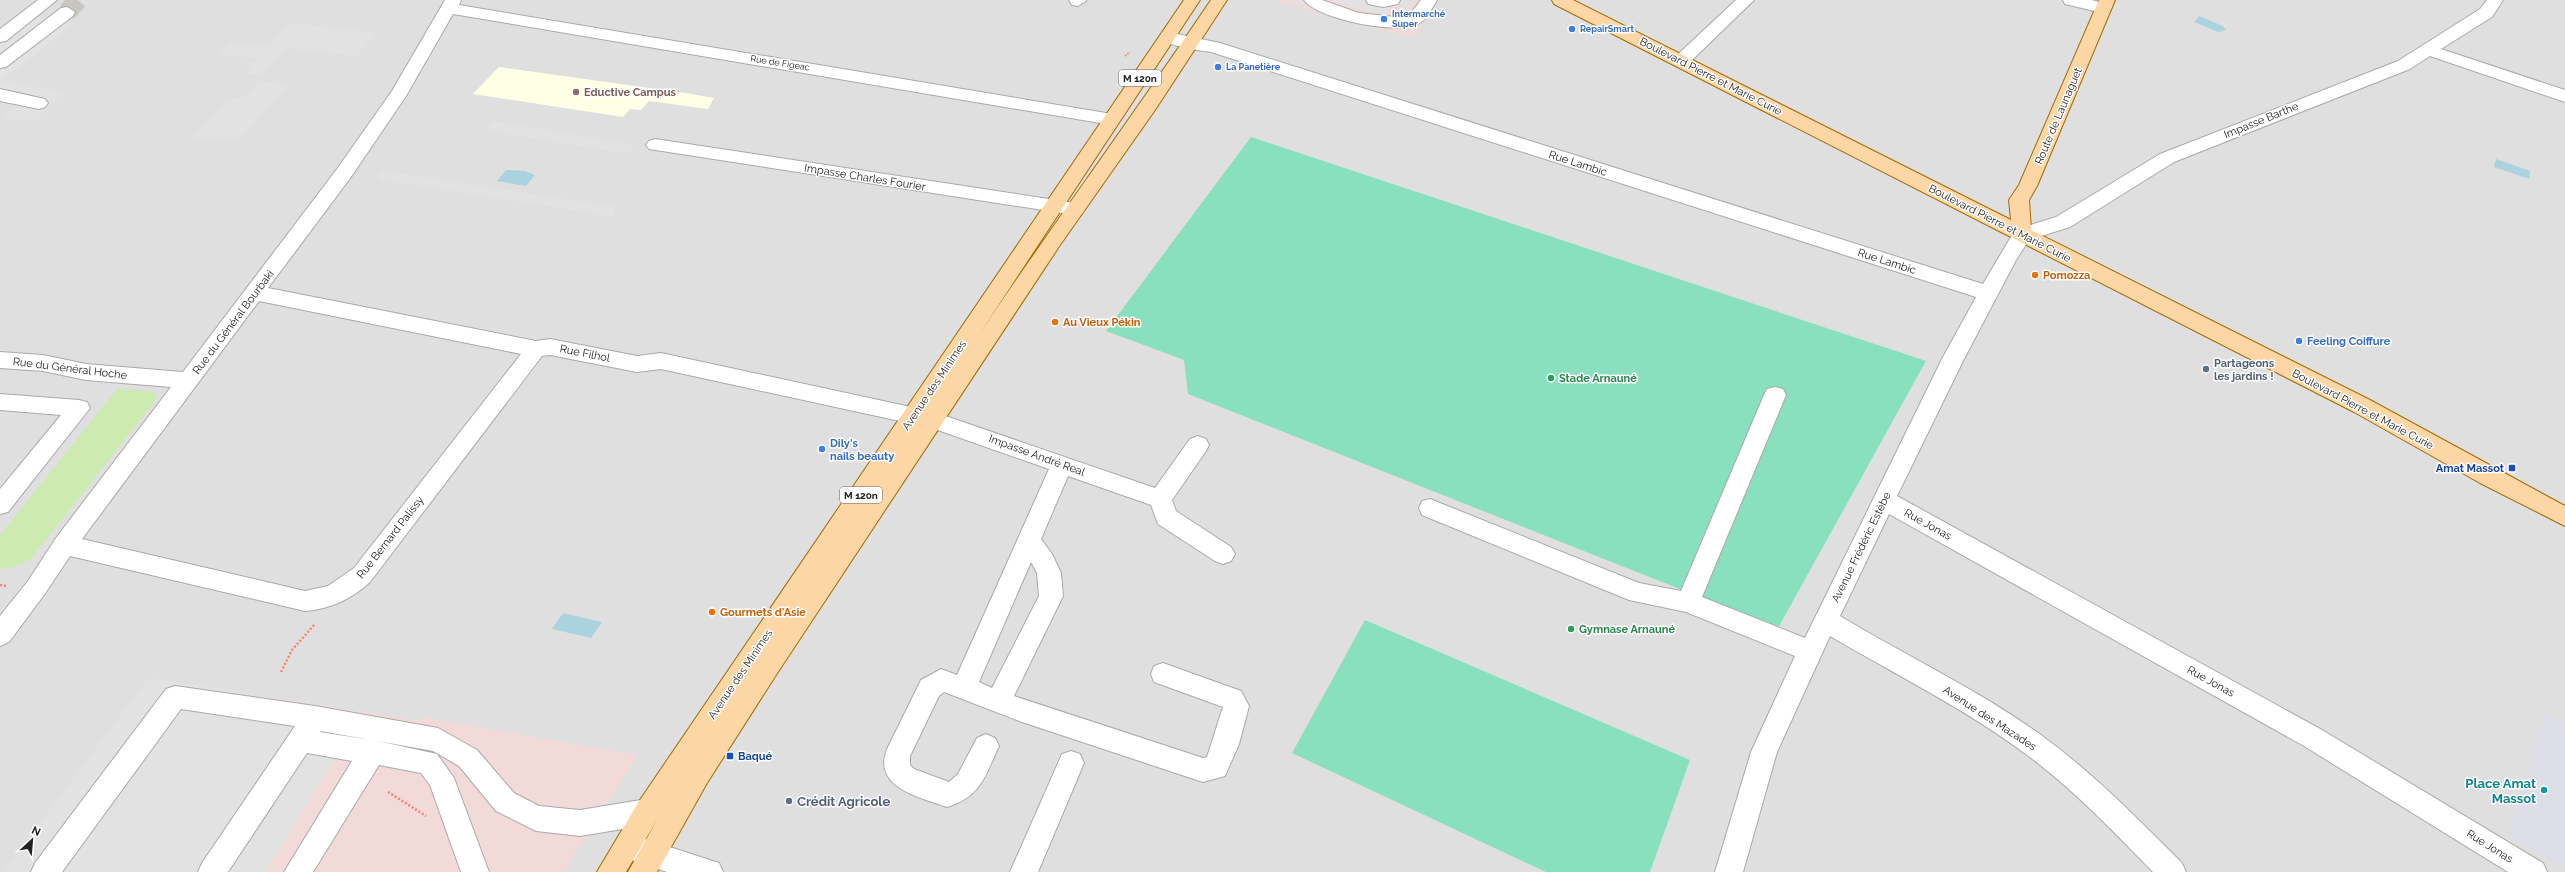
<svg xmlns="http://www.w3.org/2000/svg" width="2565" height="872" font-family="Raleway,sans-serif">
<rect width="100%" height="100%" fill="#f2efe9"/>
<!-- residential -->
<rect fill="#e0dfdf" x="0" y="0" width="2565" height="872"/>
<!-- commercial -->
<g fill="#f2dad9">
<path d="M1274 0H1439L1412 38Z"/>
<path d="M149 678 419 721 422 717 638 755 574 855 565 872H4Z"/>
</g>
<!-- education -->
<path fill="#ffffe5" d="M499 67 685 93 714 98 708 109 649 101 641 110 630 109 623 117 473 94Z"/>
<!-- grass -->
<path fill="#cdebb0" d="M117 389 150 391 157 395 155 401 30 560 8 569 0 568V535Z"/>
<!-- pitch -->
<g fill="#88e0be">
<path d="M1251 137 1926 361 1778 628 1188 394 1184 360 1106 331Z"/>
<path d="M1365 620 1690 760 1650 872H1546L1292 753Z"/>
</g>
<!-- parking -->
<g fill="#e2e2e2">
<path d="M1285 0H1414L1408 9 1392 5 1384 16 1329 0 1321 11Z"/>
<path d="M39 16 76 22 1 81 65 92 35 121 0 119 13 105 0 103V44Z"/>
<path d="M291 23 378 33 356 56 288 48 261 75 244 73 258 58 215 55 229 43 268 46Z"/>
<path d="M259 81 290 84 238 141 192 138 228 98H243Z"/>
<path d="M493 121 635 145 627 154 484 130Z"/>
<path d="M379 170 616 207 614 217 379 179Z"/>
<path d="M149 678 362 713 266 872H4Z"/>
</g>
<!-- plaza -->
<path fill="#dddde8" d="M2546 714 2565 724V870L2508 836Z"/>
<!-- water -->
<g fill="#aad3df">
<path d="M2199 16 2223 26 2226 30 2218 32 2194 22Z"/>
<path d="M2496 159 2530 171 2529 179 2494 167Z"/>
<path d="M506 170 525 171 535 175 526 186 497 181Z"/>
<path d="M563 613 602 622 591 638 552 629Z"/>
</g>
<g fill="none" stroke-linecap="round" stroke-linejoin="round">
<!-- minor-tunnel -->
<path stroke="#c8c6c1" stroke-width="19" stroke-dasharray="19 10" stroke-linecap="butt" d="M67 12 78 0"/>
<!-- minor casing -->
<g stroke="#a9a9a9" stroke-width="2">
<g id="minor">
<path d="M38 0H57L6 41 0 42V29Z"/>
<path d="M445 0H461L459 5 1118 115 1121 119 1118 123 1112 125 453 14 406 96 351 177 268 288 536 341 550 339 637 356 661 353 934 412 1155 488 1190 439 1198 436 1206 439 1209 445 1206 451 1172 500 1176 511 1231 547 1235 554 1231 561 1223 564 1215 561 1158 524 1151 505 1068 476 1041 539 1052 554 1061 573 1063 596 1014 696 1203 758 1207 757 1223 707 1154 682 1151 674 1154 666 1163 663 1241 691 1249 706 1239 744 1225 776 1203 782 1022 722 944 692 939 696 910 756V765L914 769 949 782 958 774 977 738 986 734 995 738 999 746C985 776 981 797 947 807 919 797 870 787 888 747L921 680 941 669 957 675 1049 469 932 428 661 369 637 372 550 355 542 356 370 582C352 599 330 609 305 611L70 556 44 595 9 642 0 646V616L28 581 56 538 171 387 86 380 43 371 0 368V352L43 355 86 364 183 372 337 169 392 91ZM259 301 521 354 354 568 328 586 305 591 82 539ZM1031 562 1037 573 1039 596 992 688 979 682Z"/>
<path d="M1069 0H1086V1L1078 6 1072 5Z"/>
<path d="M1304 0H1322L1359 13 1404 18 1411 13 1421 0H1437C1432 8 1427 20 1418 24 1397 35 1317 19 1304 0Z"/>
<path d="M1366 0H1400L1398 4 1383 7 1368 4Z"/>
<path d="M1736 0H1754L1687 65H1675L1672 61 1675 57Z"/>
<path d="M2063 0H2091L2109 4 2111 8 2103 13 2065 4Z"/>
<path d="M2487 0H2503L2492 17 2441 49 2565 90V102L2430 56 2410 69 2174 162 2070 227 2029 240 2016 260 1964 359 1897 496 2322 730 2543 863 2547 872H2508L2304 746 1889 514 1840 616C1908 657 1981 691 2045 738 2095 775 2138 819 2182 863L2186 872H2153C2113 831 2073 789 2027 755 1966 709 1896 675 1830 636L1777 752 1743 872H1715L1751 752 1795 656 1686 612 1629 600 1422 515 1419 508 1422 501 1430 499 1639 583 1681 591 1764 395 1767 389 1775 387 1783 389 1786 395 1702 597 1805 638 1942 359 1976 297 1211 52C1199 50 1167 47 1160 37L1162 33 1168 32 1220 43 1983 284 2015 230 2056 217 2160 154 2398 61 2480 9Z"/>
<path d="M67 7 75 12 73 16 6 67 0 68V55L61 8Z"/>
<path d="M0 89 45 99 48 103 45 107 39 109 0 101Z"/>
<path d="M655 139 1075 203 1082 204 1085 209 1082 214 1075 215 649 149 646 145 649 141Z"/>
<path d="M0 394 79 400 87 402 90 408 8 512 0 514V489L61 415 0 410Z"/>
<path d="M175 686 315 706 438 728 477 750 514 793 539 806 580 810 647 799 656 803 660 812 656 821 647 825 580 836 536 831 496 811 459 766 433 751 378 741 437 754 454 778 489 872H461L430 785 421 773 379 765 313 872H284L352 761 307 753 228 872H198L202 863 295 726 181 709 62 872H31L35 863 166 689ZM321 731 371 740 320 732Z"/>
<path d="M1071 751 1080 754 1084 763 1038 872H1010L1062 754Z"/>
<path d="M636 836 719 863 723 872H667L626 858 622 849 626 840Z"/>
</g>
</g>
<!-- major casing -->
<g stroke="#a06b00" stroke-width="2">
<g id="major">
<path d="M1184 0H1200L978 336C1054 223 1135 113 1211 0H1227L1155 110 1060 245 776 675 707 783 657 872H628L657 820 626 872H597L638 803Z"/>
<path d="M1552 0H1573L2011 220 2009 200 2019 185 2099 0H2115L2037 186 2029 200 2031 230 2370 400 2565 506V526L2480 483 2354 412 1554 4Z"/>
</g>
</g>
<!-- path-far1 -->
<path stroke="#fa8072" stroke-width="2" stroke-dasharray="1.5 1.5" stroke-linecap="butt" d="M1125 56 1130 52"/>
<!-- path -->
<g stroke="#fa8072" stroke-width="2.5" stroke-dasharray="2 2" stroke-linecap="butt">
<path d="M0 585 6 586"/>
<path d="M281 672 292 650 315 624"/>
<path d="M388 792 426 816"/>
</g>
<!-- minor -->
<use href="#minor" fill="#fff" fill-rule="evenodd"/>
<!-- major -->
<use href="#major" fill="#fcd6a4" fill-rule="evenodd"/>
</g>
<!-- markers -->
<g fill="#3f7fe0" stroke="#fff" stroke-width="1.5">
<circle cx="1384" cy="19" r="4"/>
<circle cx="1572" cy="29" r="4"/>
<circle cx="1218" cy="67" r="4"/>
<circle cx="2299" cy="341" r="4"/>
<circle cx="822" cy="449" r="4"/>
</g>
<circle fill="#8d6e63" stroke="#fff" stroke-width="1.5" cx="576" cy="92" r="4"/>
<g fill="#e8710a" stroke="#fff" stroke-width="1.5">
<circle cx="2035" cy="275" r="4"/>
<circle cx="1055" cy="322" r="4"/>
<circle cx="712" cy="612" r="4"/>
</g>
<g fill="#5c6f8a" stroke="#fff" stroke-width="1.5">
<circle cx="2206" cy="369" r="4"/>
<circle cx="789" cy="801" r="4"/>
</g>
<g fill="#2e9e5b" stroke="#fff" stroke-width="1.5">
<circle cx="1551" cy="378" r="4"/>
<circle cx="1571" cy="629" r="4"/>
</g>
<g fill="#1a4fb4" stroke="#fff" stroke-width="1.5">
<rect x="2508" y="464" width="8" height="8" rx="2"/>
<rect x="726" y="752" width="8" height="8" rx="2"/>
</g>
<circle fill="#0f9aa8" stroke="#fff" stroke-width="1.5" cx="2544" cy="790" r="4"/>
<g text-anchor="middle" stroke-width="3" stroke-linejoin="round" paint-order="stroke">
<!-- far-shop labels -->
<g font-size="9" font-weight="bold" fill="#366cbe" stroke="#fff" text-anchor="start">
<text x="1392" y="17">Intermarché<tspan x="1392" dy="10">Super</tspan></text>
<text x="1580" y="32">RepairSmart</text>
<text x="1226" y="70">La Panetière</text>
</g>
<!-- far-street labels -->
<g font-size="9" fill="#222" stroke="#fff">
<text transform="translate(780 63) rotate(9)" y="3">Rue de Figeac</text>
</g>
<!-- shield labels -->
<g fill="#fff" stroke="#646464" stroke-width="1">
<rect x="1119" y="70" width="42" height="16" rx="3"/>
<rect x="840" y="487" width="42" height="16" rx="3"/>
</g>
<g font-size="10" font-weight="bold" fill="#222">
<text x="1140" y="82">M 120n</text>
<text x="861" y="499">M 120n</text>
</g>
<!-- street labels -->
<g font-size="11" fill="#222" stroke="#fff">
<text transform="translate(1711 76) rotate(27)" y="4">Boulevard Pierre et Marie Curie</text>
<text transform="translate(2058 116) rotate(-67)" y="4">Route de Launaguet</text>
<text transform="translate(2261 120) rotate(-22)" y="4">Impasse Barthe</text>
<text transform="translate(1578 163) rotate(18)" y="4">Rue Lambic</text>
<text transform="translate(865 177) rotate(9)" y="4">Impasse Charles Fourier</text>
<text transform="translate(2000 223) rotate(27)" y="4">Boulevard Pierre et Marie Curie</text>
<text transform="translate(1887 261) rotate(18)" y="4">Rue Lambic</text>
<text transform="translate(233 322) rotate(-53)" y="4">Rue du Général Bourbaki</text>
<text transform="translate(585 353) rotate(11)" y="4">Rue Filhol</text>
<text transform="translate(70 368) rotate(7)" y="4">Rue du Général Hoche</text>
<text transform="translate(934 385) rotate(-56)" y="4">Avenue des Minimes</text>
<text transform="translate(2363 409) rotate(28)" y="4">Boulevard Pierre et Marie Curie</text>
<text transform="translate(1037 455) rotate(20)" y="4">Impasse André Real</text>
<text transform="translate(1928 524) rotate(29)" y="4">Rue Jonas</text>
<text transform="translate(390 537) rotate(-52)" y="4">Rue Bernard Palissy</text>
<text transform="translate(1861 547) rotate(-64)" y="4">Avenue Frédéric Estèbe</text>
<text transform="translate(740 674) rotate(-56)" y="4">Avenue des Minimes</text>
<text transform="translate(2211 681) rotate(29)" y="4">Rue Jonas</text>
<text transform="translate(1990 718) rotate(33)" y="4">Avenue des Mazades</text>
<text transform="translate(2490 846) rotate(32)" y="4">Rue Jonas</text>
</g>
<!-- education labels -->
<g font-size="11" font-weight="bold" fill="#785e54" stroke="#fff" text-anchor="start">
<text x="584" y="96">Eductive Campus</text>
</g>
<!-- food labels -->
<g font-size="11" font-weight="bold" fill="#c56008" stroke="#fff" text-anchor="start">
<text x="2043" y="279">Pomozza</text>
<text x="1063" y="326">Au Vieux Pékin</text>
<text x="720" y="616">Gourmets d'Asie</text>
</g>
<!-- shop labels -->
<g font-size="11" font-weight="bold" fill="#366cbe" stroke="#fff" text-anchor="start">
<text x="2307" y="345">Feeling Coiffure</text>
<text x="830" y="447">Dily's<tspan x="830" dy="13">nails beauty</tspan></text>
</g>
<!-- service labels -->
<g font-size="11" font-weight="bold" fill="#4e5e75" stroke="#fff" text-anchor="start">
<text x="2214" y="367">Partageons<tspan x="2214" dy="13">les jardins !</tspan></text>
</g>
<!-- leisure labels -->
<g font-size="11" font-weight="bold" fill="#27864d" stroke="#fff" text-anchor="start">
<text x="1559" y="382">Stade Arnauné</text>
<text x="1579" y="633">Gymnase Arnauné</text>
</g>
<!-- transit labels -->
<g font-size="11" font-weight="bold" fill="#164399" stroke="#fff" text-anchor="end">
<text x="2504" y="472">Amat Massot</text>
<text x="738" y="760" text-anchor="start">Baqué</text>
</g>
<!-- near-culture labels -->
<g font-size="13" font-weight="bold" fill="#0d838f" stroke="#fff" text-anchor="end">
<text x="2536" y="788">Place Amat<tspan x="2536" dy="15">Massot</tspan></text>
</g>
<!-- near-service labels -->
<g font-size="13" font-weight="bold" fill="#4e5e75" stroke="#fff" text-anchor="start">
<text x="797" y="806">Crédit Agricole</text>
</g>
</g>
<!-- north arrow -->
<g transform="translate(32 840) rotate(26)" stroke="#ffffff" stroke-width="3" paint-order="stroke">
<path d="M0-3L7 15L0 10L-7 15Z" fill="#222222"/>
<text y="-6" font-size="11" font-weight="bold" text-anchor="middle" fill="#222222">N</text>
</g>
</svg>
